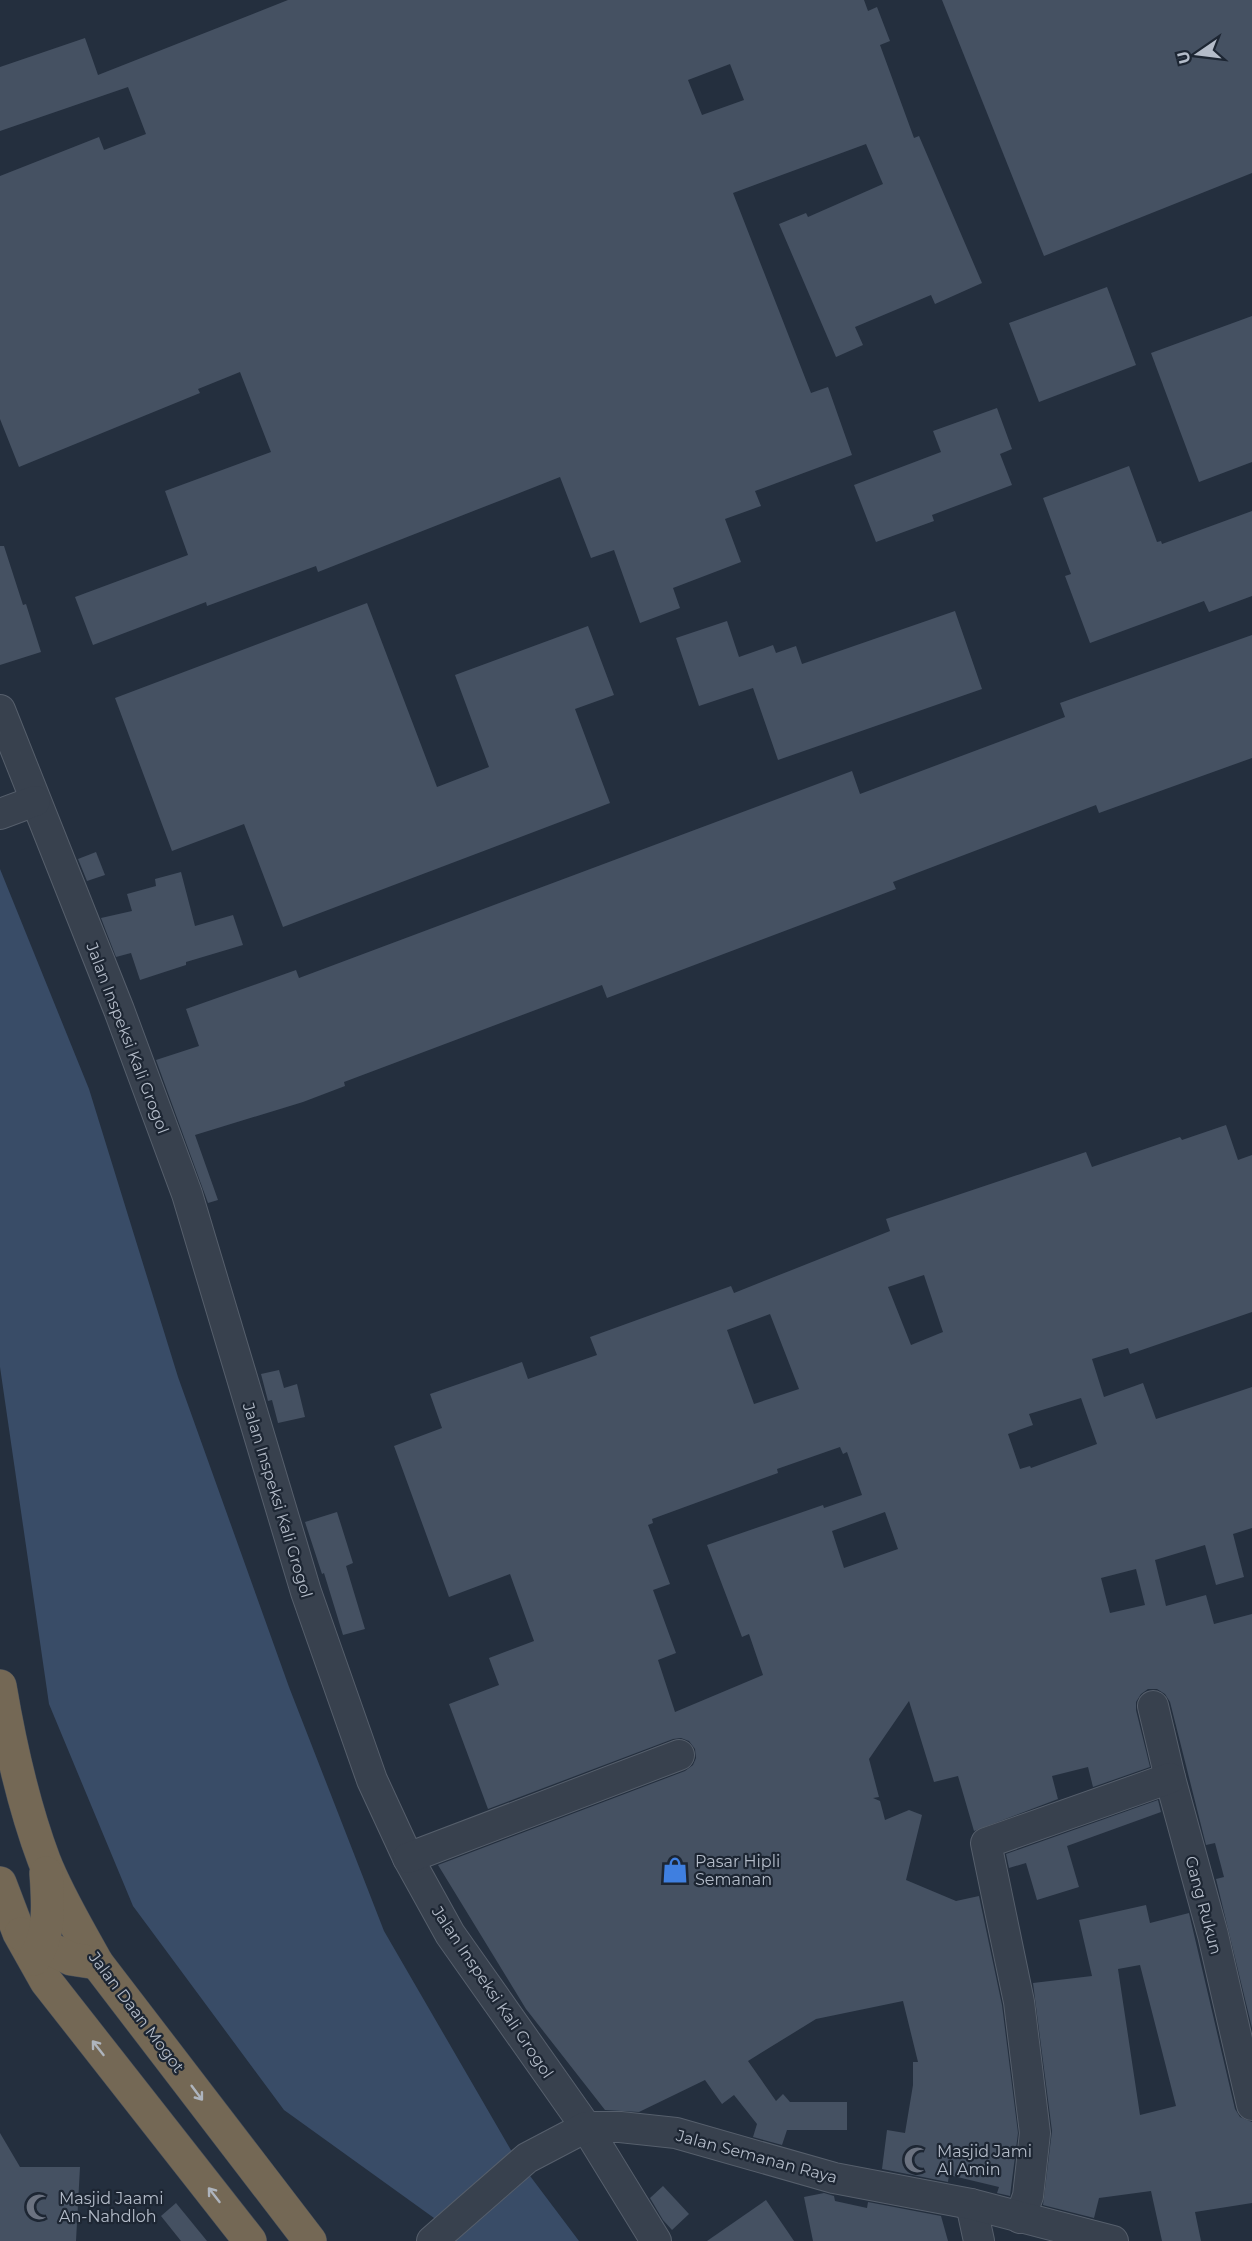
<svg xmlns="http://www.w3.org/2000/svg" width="1252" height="2241" font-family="Montserrat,sans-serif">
<rect width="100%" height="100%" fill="#242f3e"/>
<!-- water -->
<path fill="#394c67" d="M0 869 89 1089 178 1377 289 1687 384 1931 512 2152 579 2241H452L434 2218 284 2110 133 1906 49 1704 0 1367Z"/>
<!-- building -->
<g fill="#455162" fill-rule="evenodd">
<path d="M288 0H864L868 11 877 7 890 41 880 45 914 138 919 136 982 283 935 304 931 295 855 327 863 345 836 357 779 224 806 213 808 217 883 184 866 144 733 193 811 393 828 387 852 455 755 491 761 506 725 519 741 562 673 588 680 608 640 623 614 550 591 558 560 477 318 572 316 566 207 606 206 602 93 645 75 597 188 555 165 491 271 452 240 372 198 389 200 393 19 467 0 419V176L99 137 104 150 146 134 128 87 0 131V67L85 38 98 75ZM730 64 744 100 702 115 688 80Z"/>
<path d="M942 0H1252V173L1044 256Z"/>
<path d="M1107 287 1136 365 1039 402 1009 323Z"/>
<path d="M1252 316V462L1199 482 1151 353Z"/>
<path d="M997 408 1012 449 1000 454 1012 485 932 515 934 521 876 542 854 485 941 452 933 431Z"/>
<path d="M1129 466 1157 542 1161 541 1162 544 1252 511V596L1209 612 1204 601 1090 643 1065 576 1071 574 1043 498Z"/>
<path d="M0 546H4L23 605 26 604 41 652 0 665Z"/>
<path d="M367 603 437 787 489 767 455 675 588 626 614 695 575 709 610 803 283 927 244 824 172 851 115 698Z"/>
<path d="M955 611 982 689 778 760 753 688 699 706 676 638 727 621 739 657 773 645 776 653 796 646 802 664Z"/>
<path d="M1252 635V758L1099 813 1096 805 893 882 896 889 607 998 602 985 344 1082 345 1086 303 1102 195 1135 218 1200 208 1203 156 1060 199 1046 186 1009 296 970 299 978 852 771 860 794 1065 717 1060 703Z"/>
<path d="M96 852 105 875 87 881 78 859Z"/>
<path d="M181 872 195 926 233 915 243 945 186 962V965L140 980 131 953 116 957 101 918 132 911 127 894 156 886 155 879Z"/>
<path d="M1226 1125 1238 1160 1252 1155V1312L1130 1354 1128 1348 1092 1359 1104 1397 1143 1383 1156 1419 1252 1387V1528L1233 1534 1244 1577 1216 1585 1205 1545 1155 1560 1166 1606 1206 1595 1214 1624 1252 1614V2028L1216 1879 1224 1877 1215 1843 1206 1845 1170 1702 1165 1694 1157 1689H1148L1141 1694 1136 1702V1710L1150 1767 1093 1787 1088 1767 1052 1776 1058 1799 974 1831 958 1776 934 1782 909 1701 869 1759 879 1797 873 1798 880 1801 885 1820 909 1810 922 1815 906 1880 956 1901 979 1896 1002 2005 1018 2133 1010 2196 997 2193 999 2187 949 2175 948 2182 882 2169 887 2130 905 2133 913 2085V2062H918L903 2001 816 2019 748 2061 776 2101 783 2094 790 2102H847V2130H787L782 2145 753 2137 757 2124 734 2095 722 2104 705 2080 639 2112 605 2110 526 2009 438 1865 685 1771 693 1765 696 1758 695 1749 689 1741 681 1738 673 1739 488 1809 449 1704 499 1685 489 1658 534 1641 510 1574 449 1597 394 1446 442 1428 430 1394 522 1362 528 1379 597 1355 590 1337 731 1286 734 1293 890 1231 886 1219 1086 1152 1092 1167 1180 1137 1182 1140ZM924 1275 943 1332 911 1345 888 1287ZM770 1314 799 1389 754 1404 727 1330ZM1081 1398 1097 1444 1031 1468 1030 1466 1020 1469 1008 1434 1033 1425 1029 1414ZM840 1447 843 1454 847 1452 862 1495 824 1508 823 1505 707 1545 742 1637 749 1634 763 1675 675 1712 658 1660 676 1653 653 1590 670 1584 648 1525 653 1523 652 1519 778 1473 777 1469ZM885 1512 898 1549 844 1568 832 1531ZM1136 1569 1145 1605 1110 1613 1101 1578Z"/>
<path d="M279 1370 284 1388 297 1384 305 1417 278 1423 272 1400 268 1401 261 1374Z"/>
<path d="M337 1512 353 1563 346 1566 365 1629 343 1635 324 1573 322 1574 305 1522Z"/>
<path d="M1158 1800 1161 1812 1067 1846 1079 1887 1037 1900 1026 1863 1009 1868 1006 1854Z"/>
<path d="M1146 1905 1150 1923 1189 1913 1235 2109 1240 2117 1252 2122V2203L1195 2212 1201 2241H1162L1151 2191 1099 2198 1094 2218 1043 2205 1052 2131 1033 1983 1092 1976 1079 1920ZM1140 1965 1176 2106 1140 2115 1118 1969Z"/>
<path d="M0 2133 20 2167H80L76 2241H0Z"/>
<path d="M663 2186 689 2214 672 2230 663 2220 650 2198Z"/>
<path d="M824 2193 834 2196 835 2201 867 2208 868 2202 941 2216 948 2241H813L804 2197Z"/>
<path d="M766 2200 794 2241H707Z"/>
<path d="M176 2203 207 2241H181L161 2216Z"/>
</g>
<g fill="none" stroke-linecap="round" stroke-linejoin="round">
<!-- minor casing -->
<g stroke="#565f6c" stroke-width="32">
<g id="minor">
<path d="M0 710 119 1010 187 1194 306 1592 372 1780 408 1858 450 1934 586 2127 656 2241"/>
<path d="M0 814 35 801"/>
<path d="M1153 1706 1170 1778 1213 1935 1252 2105"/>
<path d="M408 1858 679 1755"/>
<path d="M971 2204 979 2241"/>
<path d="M1020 2218 1028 2196 1035 2133 1019 2002 986 1843 1170 1778"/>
<path d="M432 2241 527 2158 586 2127H620L676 2133 834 2178 971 2204 1113 2241"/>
</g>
</g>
<!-- highway casing -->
<g stroke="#434c59" stroke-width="34">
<g id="highway">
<path d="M0 1686C10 1745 23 1804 44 1860 58 1896 79 1930 97 1963L310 2241"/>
<path d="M0 1883 19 1933 46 1981 250 2241"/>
<path d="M21 1934 71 1959 97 1963"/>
<path d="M34 1959C51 1934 48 1902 46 1873"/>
</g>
</g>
<!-- minor -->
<use href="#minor" stroke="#38414e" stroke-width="30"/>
<!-- highway -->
<use href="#highway" stroke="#746855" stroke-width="33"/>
</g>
<!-- one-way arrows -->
<defs><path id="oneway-shaft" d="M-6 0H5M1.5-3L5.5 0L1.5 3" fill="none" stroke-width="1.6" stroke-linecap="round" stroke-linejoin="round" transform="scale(1.5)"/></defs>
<g stroke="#aeb4bd">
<use href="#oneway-shaft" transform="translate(98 2048) rotate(-128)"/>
<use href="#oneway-shaft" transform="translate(197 2093) rotate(53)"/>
<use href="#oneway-shaft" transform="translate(214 2195) rotate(-128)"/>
</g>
<!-- icons -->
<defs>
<g id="shop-bare" transform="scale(2.07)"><path d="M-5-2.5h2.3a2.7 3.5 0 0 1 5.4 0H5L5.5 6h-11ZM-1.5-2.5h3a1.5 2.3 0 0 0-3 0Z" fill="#3f7fe0" stroke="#1d2633" stroke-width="2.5" paint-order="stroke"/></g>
<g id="mosque-bare" transform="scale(2.07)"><path d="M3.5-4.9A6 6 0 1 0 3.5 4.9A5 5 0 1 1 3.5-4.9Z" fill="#6b7280" stroke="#1d2633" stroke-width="2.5" paint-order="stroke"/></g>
</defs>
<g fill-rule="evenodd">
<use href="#shop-bare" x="675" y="1870"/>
<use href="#mosque-bare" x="917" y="2160"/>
<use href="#mosque-bare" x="39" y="2207"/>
</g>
<g text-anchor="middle" stroke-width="4.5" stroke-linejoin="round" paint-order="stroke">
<!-- street labels -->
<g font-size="16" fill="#b4bcc9" stroke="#1d2633">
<text transform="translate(128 1038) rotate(69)" y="6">Jalan Inspeksi Kali Grogol</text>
<text transform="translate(278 1500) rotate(73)" y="6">Jalan Inspeksi Kali Grogol</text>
<text transform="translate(1204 1905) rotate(75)" y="6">Gang Rukun</text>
<text transform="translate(493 1992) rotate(56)" y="6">Jalan Inspeksi Kali Grogol</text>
<text transform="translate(137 2012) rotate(53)" y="6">Jalan Daan Mogot</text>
<text transform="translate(757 2156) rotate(15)" y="6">Jalan Semanan Raya</text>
</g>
<!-- poi labels -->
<g font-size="16" fill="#b4bcc9" stroke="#1d2633" text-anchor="start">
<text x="695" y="1867">Pasar Hipli<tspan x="695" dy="18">Semanan</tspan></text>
<text x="937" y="2157">Masjid Jami<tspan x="937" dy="18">Al Amin</tspan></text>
<text x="59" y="2204">Masjid Jaami<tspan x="59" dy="18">An-Nahdloh</tspan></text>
</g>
</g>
<!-- north arrow -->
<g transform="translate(1198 54) rotate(256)" stroke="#1d2633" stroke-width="4.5" paint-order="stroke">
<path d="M0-4.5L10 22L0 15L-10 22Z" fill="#b4bcc9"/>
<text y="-9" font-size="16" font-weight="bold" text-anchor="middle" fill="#b4bcc9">U</text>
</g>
</svg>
